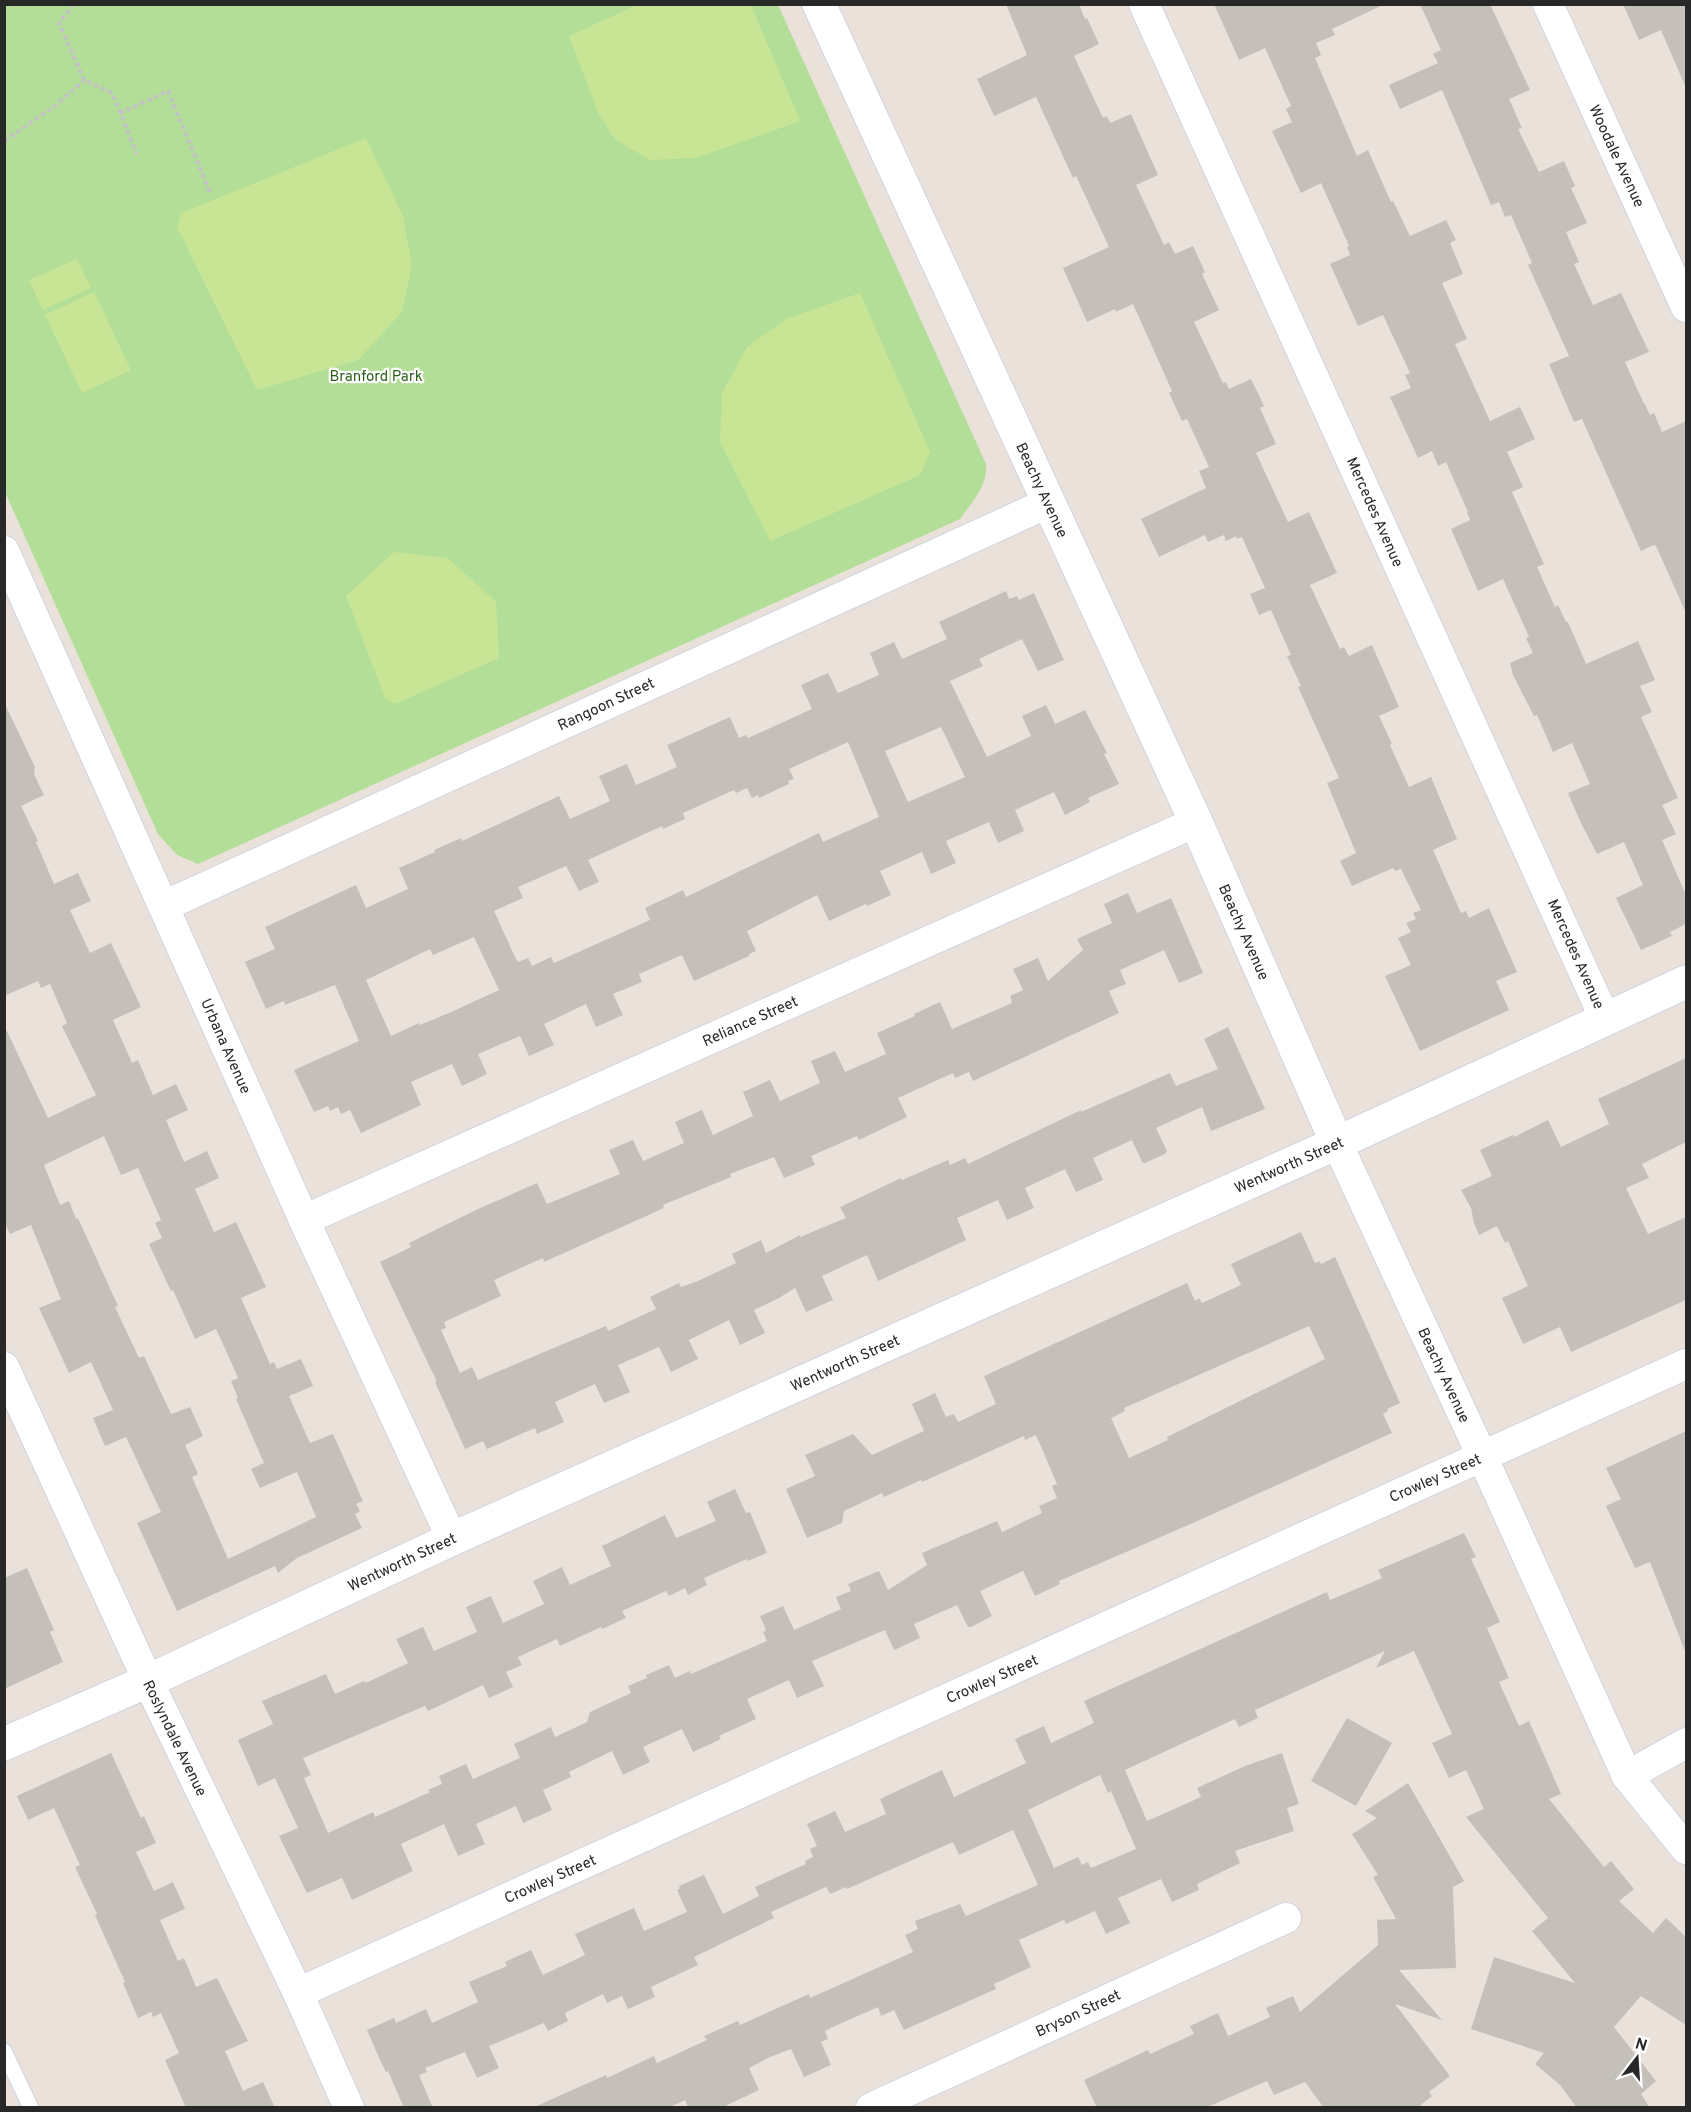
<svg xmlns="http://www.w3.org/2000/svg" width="1691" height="2112" font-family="Overpass,sans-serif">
<rect width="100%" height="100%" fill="#eae2da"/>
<!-- green -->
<path fill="#b3de98" d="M4 5H778L986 464C988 486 972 502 960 519L198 864 177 855 158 834 5 492Z"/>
<!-- pitch -->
<g fill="#c7e594">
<path d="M637 5H751L800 121 696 158 650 160 616 140 599 115 569 36Z"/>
<path d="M366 138 403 216 412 265 402 312 358 360 257 390 177 227 181 213Z"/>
<path d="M77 259 91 288 43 310 29 280Z"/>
<path d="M94 292 131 370 82 393 45 315Z"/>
<path d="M860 293 930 452 920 475 770 541 720 442 722 393 747 347 786 319Z"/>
<path d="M394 552 448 558 496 602 499 658 395 704 385 698 346 596Z"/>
</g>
<!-- building -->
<g fill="#c5bfb9" fill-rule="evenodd">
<path d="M1006 4H1079L1085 19 1087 18 1099 44 1074 56 1103 118 1107 116 1110 123 1131 114 1158 175 1136 185 1164 245 1169 242 1175 254 1193 246 1205 272 1202 274 1219 310 1194 322 1223 383 1226 382 1229 389 1251 379 1264 406 1260 408 1276 444 1256 453 1288 522 1309 512 1337 573 1310 585 1340 649 1344 647 1349 656 1372 645 1399 707 1379 716 1392 744 1390 745 1409 787 1431 777 1457 839 1433 850 1461 913 1466 911 1469 918 1489 908 1517 972 1496 981 1509 1010 1420 1051 1385 976 1411 965 1398 938 1411 932 1406 923 1416 919 1413 913 1421 910 1401 869 1395 871 1393 868 1352 886 1340 861 1356 853 1327 783 1339 778 1298 687 1301 686 1287 656 1291 655 1271 610 1259 615 1250 594 1265 588 1242 537 1237 539 1236 536 1226 541 1224 535 1208 542 1205 535 1159 557 1141 519 1206 488 1199 471 1209 467 1187 419 1182 421 1169 393 1172 391 1133 304 1116 312 1115 309 1087 322 1063 268 1109 247 1076 176 1073 178 1036 97 994 116 977 79 1027 55Z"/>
<path d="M1214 4H1385L1332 29 1335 35 1316 43 1321 55 1315 58 1357 156 1368 150 1391 202 1393 201 1410 236 1446 220 1456 240 1450 243 1463 274 1442 283 1467 339 1455 344 1490 421 1520 407 1535 439 1507 452 1523 487 1512 492 1544 564 1537 567 1555 607 1558 605 1566 622H1568L1586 664 1638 641 1655 680 1640 686 1652 712 1641 717 1678 798 1662 805 1676 834 1662 840 1686 895V924L1670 932 1672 936 1641 950 1616 898 1643 885 1624 842 1597 854 1580 821 1568 793 1590 784 1572 743 1553 752 1537 715 1534 716 1513 675 1510 663 1533 653 1526 638 1529 637 1503 579 1478 591 1451 529 1470 520 1467 512H1468L1446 462 1438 466 1432 451 1418 458 1390 397 1411 388 1405 375 1410 373 1383 315 1358 326 1330 264 1350 255 1347 247 1349 246 1321 183 1301 193 1272 131 1292 122 1286 109 1291 106 1265 48 1239 60Z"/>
<path d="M1420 4H1490L1530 90 1509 99 1522 128 1518 129 1539 172 1564 161 1575 186 1571 188 1587 223 1566 232 1579 262 1574 264 1593 305 1621 293 1649 352 1625 362 1644 404H1645L1650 415 1654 413 1662 432 1686 421V613L1656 546 1654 545 1641 551 1582 419 1574 422 1549 364 1569 356 1528 265 1532 263 1511 215 1505 217 1499 202 1491 205 1442 90 1400 109 1389 85 1438 63 1433 54 1441 50Z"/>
<path d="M1623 4H1686V88L1661 30 1639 40Z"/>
<path d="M1006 591 1009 599 1017 596 1019 600 1034 593 1064 660 1038 671 1022 639 979 659 983 666 950 681 987 757 1031 736 1022 716 1046 705 1055 724 1085 710 1107 753 1104 754 1119 784 1088 798 1090 802 1065 815 1054 792 1015 810 1024 831 998 843 989 822 946 841 956 863 931 874 922 852 880 871 891 895 867 906 866 904 829 921 817 895 747 931 756 951 749 954V956L694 981 682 955 639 974 642 982 613 994 623 1015 596 1027 586 1004 544 1024 554 1045 529 1056 520 1036 478 1054 487 1074 462 1086 452 1064 411 1082 421 1105 361 1133 350 1110 341 1114 338 1107 330 1111 328 1106 314 1112 294 1070 359 1041 335 985 285 1005 284 1001 266 1009 245 962 275 949 265 927 356 885 366 908 408 889 399 868 435 852 434 850 461 838 462 841 559 796 570 819 610 801 599 776 627 764 636 785 677 767 667 745 730 717 739 738 746 735 748 738 812 709 801 685 828 673 838 693 879 675 870 653 894 642 902 659 947 639 939 622ZM941 727 965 777 908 802 885 751ZM848 742 879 817 823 842 819 833 686 897 683 890 645 908 650 920 554 963 551 957 532 966 528 958 518 962 515 957 494 911 523 898 518 887 566 866 579 891 599 882 588 860 662 826 663 829 685 819 683 813 734 790 736 793 747 788 752 798 758 795 759 798 789 784 788 781 794 779 789 769ZM474 937 499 990 449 1013 420 1025 419 1023 391 1036 366 980 430 949 433 955Z"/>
<path d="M4 702 35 767 34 774 44 795 21 806 38 841 36 842 54 884 78 873 91 901 70 910 90 953 111 943 141 1007 113 1020 132 1063 138 1060 153 1095 176 1084 188 1110 166 1120 184 1162 207 1151 219 1178 195 1189 214 1232 236 1222 266 1287 241 1298 270 1364 274 1362 277 1369 301 1359 313 1386 289 1396 310 1443 333 1434 363 1501 356 1504 360 1511 355 1514 362 1528 297 1558 278 1573 275 1566 177 1611 137 1523 161 1512 126 1437 105 1446 93 1418 113 1410 91 1362 69 1373 52 1336 39 1308 61 1299 31 1225 10 1234 4 1222V1025L48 1118 96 1095 62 1026 67 1023 50 984 41 988 38 981 4 996ZM104 1136 121 1175 138 1168 161 1220 155 1223 162 1238 149 1244 171 1291 173 1290 195 1339 216 1329 227 1353 238 1378 231 1381 238 1398 236 1399 264 1463 251 1469 260 1488 297 1472 316 1517 228 1559 192 1477 198 1474 185 1445 203 1436 190 1407 171 1414 144 1356 139 1358 115 1307 118 1306 78 1218 76 1219 69 1201 60 1205 44 1165Z"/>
<path d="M1128 893 1137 913 1171 898 1203 973 1179 983 1164 950 1120 970 1126 984 1109 991 1119 1013 973 1081 969 1072 955 1078 953 1073 898 1098 907 1117 859 1140 857 1136 811 1156 815 1165 784 1178 774 1157 730 1174 731 1177 663 1205 664 1208 544 1262 543 1258 494 1280 501 1296 444 1322 446 1328 441 1330 460 1373 472 1367 478 1380 606 1326 608 1331 656 1309 650 1297 679 1283 681 1287 698 1281 736 1263 732 1254 761 1240 766 1253 800 1235V1237L846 1218 840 1207 901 1178 902 1180 948 1160 950 1165 965 1158 968 1164 1081 1110V1112L1170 1073 1176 1086 1218 1069 1204 1039 1228 1027 1265 1109 1211 1131 1202 1107 1156 1128 1167 1151 1165 1154 1145 1163 1142 1162 1132 1140 1093 1158 1103 1180 1076 1192 1065 1169 1025 1188 1034 1208 1007 1220 998 1200 957 1218 966 1240 878 1281 867 1255 822 1276 833 1300 806 1312 795 1288 779 1298 754 1310 765 1333 763 1334 740 1345 729 1320 689 1340 698 1359 671 1372 659 1347 618 1365 630 1392 604 1403 595 1384 555 1402 564 1422 537 1434 535 1428 487 1449 483 1441 465 1449 435 1382H437L380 1262 411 1247 409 1243 478 1209 537 1183 547 1204 620 1174 609 1150 633 1140 643 1161 684 1143 675 1122 702 1110 713 1135 753 1116 743 1092 770 1080 780 1101 820 1083 811 1061 835 1051 845 1072 886 1054 877 1033 915 1016 914 1014 940 1002 952 1029 1012 1003 1010 996 1023 990 1013 969 1038 958 1048 981 1083 950 1077 939 1112 923 1104 904Z"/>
<path d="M1686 1058V1142L1642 1164 1649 1178 1626 1188 1648 1234 1686 1217V1300L1571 1352 1560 1327 1523 1344 1502 1298 1528 1286 1508 1241 1505 1243 1497 1226 1479 1235 1474 1223 1471 1208 1461 1190 1492 1176 1480 1150 1513 1135 1514 1137 1548 1120 1561 1147 1609 1124 1598 1099Z"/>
<path d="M1301 1232 1315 1263 1320 1261 1321 1264 1335 1257 1400 1403 1387 1409 1388 1411 1383 1414 1392 1433 1193 1523 1059 1581 1060 1584 1035 1596 1023 1571 980 1591 992 1616 971 1627H968L957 1605 914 1624 920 1638 894 1650 885 1630 812 1661 824 1686 797 1698 789 1680 747 1699 756 1719 719 1736 721 1739 693 1752 682 1729 643 1747 650 1762 623 1775 612 1751 569 1772 571 1777 543 1790 552 1810 523 1823 516 1806 476 1824 485 1844 458 1856 444 1824 401 1844 413 1871 352 1900 342 1878 307 1893 279 1836 298 1828 275 1778 258 1786 238 1740 273 1724 262 1701 326 1674 335 1694 364 1681 366 1683 408 1663 396 1639 423 1627 434 1651 477 1632 466 1607 491 1596 503 1623 544 1604 533 1581 562 1567 570 1585 611 1566 602 1546 665 1515 676 1538 716 1521 707 1502 735 1489 746 1513 750 1512 767 1553 748 1561 747 1559 704 1578 707 1585 688 1595 685 1588 669 1596 666 1591 622 1611 626 1618 602 1629 601 1627 560 1646 557 1639 518 1657 522 1665 506 1672 513 1687 489 1698 483 1685 428 1711 425 1706 303 1758 311 1775 304 1778 328 1833 373 1812 375 1817 430 1792 428 1790 442 1784 439 1776 466 1764 473 1779 520 1758 514 1744 551 1727 555 1737 587 1722 590 1712 631 1693 628 1686 647 1678 646 1675 669 1665 675 1678 690 1671 691 1674 767 1641 763 1632 766 1630 760 1616 783 1606 794 1630 841 1609 836 1597 851 1591 848 1584 879 1571 888 1590 927 1565 922 1553 997 1521 1002 1532 1042 1513 1039 1506 1057 1498 1052 1486 1057 1484 1036 1435 1025 1440 1024 1436 922 1482 921 1480 884 1497 882 1493 844 1511 842 1523 807 1538 786 1489 815 1476 805 1455 853 1434 872 1455 924 1431 912 1404 935 1393 946 1417 954 1414 958 1422 996 1404 984 1376 1187 1283 1195 1301 1199 1298 1202 1303 1241 1285 1231 1264ZM1309 1326 1325 1359 1167 1437 1168 1440 1129 1458 1111 1418 1125 1411 1124 1408Z"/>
<path d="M1686 1431V1651H1685L1650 1562 1635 1568 1606 1506 1621 1499 1606 1468Z"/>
<path d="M1464 1533 1476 1557 1471 1559 1500 1622 1487 1628 1509 1678 1499 1682 1519 1726 1529 1721 1561 1794 1549 1799 1604 1867 1611 1861 1634 1889 1619 1901 1653 1933 1666 1918 1686 1937V2025L1641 1996 1614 2027 1656 2081 1641 2094 1650 2108H1577L1560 2085 1535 2064 1544 2053 1471 2029 1494 1957 1575 1983 1532 1931 1548 1918 1466 1817 1484 1809 1466 1770 1449 1778 1432 1743 1452 1734 1414 1651 1376 1668 1385 1651 1255 1710 1258 1718 1239 1727 1235 1719 1125 1770 1147 1821 1201 1797 1197 1788 1245 1766 1282 1753 1299 1804 1287 1808 1294 1831 1235 1851 1240 1863 1197 1884 1199 1890 1172 1902 1161 1879 1118 1898 1130 1923 1106 1934 1095 1911 1066 1924 1064 1920 1019 1940 1031 1967 994 1984 996 1989 904 2030 894 2010 881 2016 878 2007 833 2027 825 2031 828 2039 821 2042 831 2065 804 2077 791 2049 770 2057 749 2068 759 2090 721 2108H688L685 2100 668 2108H532L606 2075 607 2078 654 2056 657 2063 707 2040 704 2036 738 2021 740 2025 809 1994 810 1998 913 1952 905 1935 918 1929 915 1921 960 1904 966 1916 1038 1885 1013 1830 959 1855 953 1842 847 1889 846 1887 830 1894 826 1887 771 1912 774 1918 694 1957 698 1965 651 1987 655 1997 628 2009 622 1996 607 2003 603 1994 565 2013 568 2021 548 2031 544 2023 489 2046 499 2068 477 2078 465 2052 425 2068 427 2072 419 2075 433 2108H404L388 2071 386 2072 380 2060 367 2030 394 2018 396 2023 426 2009 432 2023 478 2002 469 1982 507 1966 505 1962 531 1950 543 1975 585 1955 575 1934 634 1908 644 1931 687 1912 677 1890 680 1888 679 1886 704 1875 723 1914 759 1896 755 1887 806 1864 805 1861 813 1857 810 1849 817 1846 807 1824 835 1811 845 1832 886 1814 880 1799 942 1770 954 1797 1026 1763 1015 1739 1044 1726 1051 1743 1094 1723 1084 1701 1327 1592 1330 1600 1382 1578 1378 1570ZM1100 1775 1108 1793 1111 1791 1136 1849 1091 1868 1088 1862 1082 1865 1078 1857 1054 1868 1028 1810Z"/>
<path d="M27 1568 54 1630 50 1632 63 1662 4 1689V1578Z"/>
<path d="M1347 1718 1392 1743 1356 1806 1311 1781Z"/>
<path d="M111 1753 141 1818 144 1816 156 1843 136 1852 154 1891 173 1882 185 1909 160 1920 178 1961 184 1958 196 1987 217 1978 248 2041 225 2051 243 2091 263 2082 275 2108H186L165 2060 179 2053 161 2013 153 2017 151 2012 138 2018 123 1983 125 1982 95 1915 97 1914 75 1867 80 1865 54 1808 28 1820 17 1796Z"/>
<path d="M1408 1783 1464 1881 1453 1887 1456 1968 1399 1970 1442 2020 1395 2004 1450 2076 1429 2092 1432 2096 1417 2108H1324L1305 2082 1274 2095 1267 2081 1205 2108H1097L1084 2080 1148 2050 1150 2054 1194 2034 1190 2026 1218 2013 1228 2036 1270 2017 1266 2008 1293 1996 1300 2012 1378 1945 1377 1920 1396 1919 1373 1877 1378 1875 1352 1834 1377 1818 1365 1811Z"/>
</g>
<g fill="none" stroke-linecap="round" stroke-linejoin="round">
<!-- lane casing -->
<g stroke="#cfd3e0" stroke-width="17">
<path id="lane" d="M4 2051 31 2108"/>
</g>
<!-- street casing -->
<g stroke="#cfd3e0" stroke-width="32">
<g id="street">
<path d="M1144 4 1605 1019"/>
<path d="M1548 4 1686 307"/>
<path d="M4 551 304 1220 452 1539"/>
<path d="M164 906 1048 503"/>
<path d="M1337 1143 1482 1456 1627 1776 1686 1849"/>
<path d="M304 1220 1196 822"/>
<path d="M4 1367 148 1681 298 1993 349 2108"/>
<path d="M1627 1776 1686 1743"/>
<path d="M298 1993 1686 1364"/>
<path d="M871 2108 1286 1918"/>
</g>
</g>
<!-- secondary casing -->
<g stroke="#cfd3e0" stroke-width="35">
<g id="secondary">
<path d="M819 4 1196 822 1337 1143"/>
<path d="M4 1744 148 1681 452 1539 1337 1143 1686 982"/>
</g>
</g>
<!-- path -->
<g stroke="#c3c3c3" stroke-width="4" stroke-dasharray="4.5 3" stroke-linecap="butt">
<path d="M74 4 59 23 84 80 112 93 137 154"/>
<path d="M120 113 168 91 211 195"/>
<path d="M4 141 56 105 84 80"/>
</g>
<!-- lane -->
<use href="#lane" stroke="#fff" stroke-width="15"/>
<!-- street -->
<use href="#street" stroke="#fff" stroke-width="30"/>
<!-- secondary -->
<use href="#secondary" stroke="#fff" stroke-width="33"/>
</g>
<g text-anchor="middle" stroke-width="4.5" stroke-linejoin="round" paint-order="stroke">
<!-- street labels -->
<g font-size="15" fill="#282828" stroke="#fff">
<text transform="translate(1617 156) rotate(65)" y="5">Woodale Avenue</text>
<text transform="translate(1042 490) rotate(65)" y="5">Beachy Avenue</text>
<text transform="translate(1375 512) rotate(66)" y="5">Mercedes Avenue</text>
<text transform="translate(606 704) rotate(-25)" y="5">Rangoon Street</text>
<text transform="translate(1244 932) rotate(66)" y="5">Beachy Avenue</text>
<text transform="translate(1576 954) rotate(66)" y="5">Mercedes Avenue</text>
<text transform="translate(750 1021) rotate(-24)" y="5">Reliance Street</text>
<text transform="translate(226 1046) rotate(66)" y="5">Urbana Avenue</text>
<text transform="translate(1289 1165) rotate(-24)" y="5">Wentworth Street</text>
<text transform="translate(845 1363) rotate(-24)" y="5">Wentworth Street</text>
<text transform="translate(1444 1375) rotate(65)" y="5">Beachy Avenue</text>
<text transform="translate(1435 1478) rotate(-24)" y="5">Crowley Street</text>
<text transform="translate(402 1562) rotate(-25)" y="5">Wentworth Street</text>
<text transform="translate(992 1679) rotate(-24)" y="5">Crowley Street</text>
<text transform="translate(175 1738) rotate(64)" y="5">Roslyndale Avenue</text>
<text transform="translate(550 1879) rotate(-24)" y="5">Crowley Street</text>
<text transform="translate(1078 2013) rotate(-25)" y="5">Bryson Street</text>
</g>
<!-- park labels -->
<g font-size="15" fill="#2e601d" stroke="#fff">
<text x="376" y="381">Branford Park</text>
</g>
</g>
<!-- border -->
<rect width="1691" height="2112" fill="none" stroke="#282828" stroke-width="12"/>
<!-- north arrow -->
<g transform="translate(1637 2058) rotate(17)" stroke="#ffffff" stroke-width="4.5" paint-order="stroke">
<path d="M0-4.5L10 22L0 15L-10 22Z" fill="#282828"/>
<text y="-9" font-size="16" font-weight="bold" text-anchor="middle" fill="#282828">N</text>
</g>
</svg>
